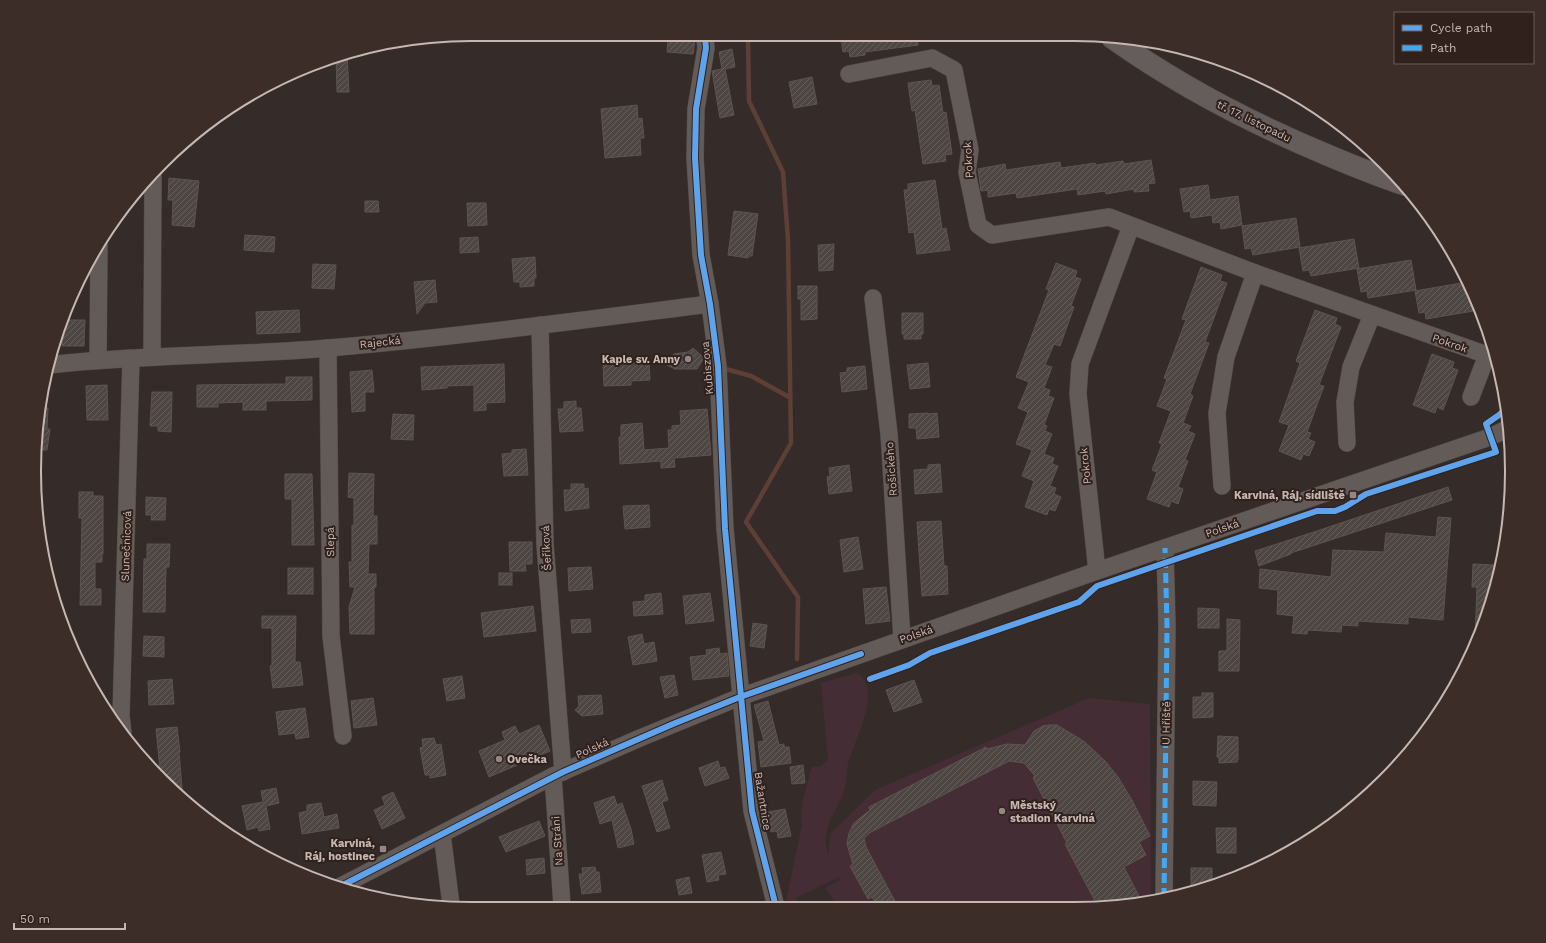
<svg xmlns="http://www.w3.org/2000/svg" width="1546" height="943" font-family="'Work Sans',sans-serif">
<defs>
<pattern id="building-hatch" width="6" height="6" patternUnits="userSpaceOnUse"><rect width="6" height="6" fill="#4e4643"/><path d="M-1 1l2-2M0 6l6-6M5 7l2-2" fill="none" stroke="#665e5c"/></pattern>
</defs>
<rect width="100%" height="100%" fill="#352c29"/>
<!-- grass -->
<path fill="#442d35" d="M857 673C884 688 853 743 848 764 846 773 847 782 844 791 843 796 840 800 838 805 829 821 822 835 828 854L831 833 875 790 1089 698 1150 704 1151 900 1103 908 837 907 828 891H827L825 888 841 879 839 877 796 898 799 905 795 907H788L786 902 802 825C799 805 807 786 812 767L821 766 828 760 821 683Z"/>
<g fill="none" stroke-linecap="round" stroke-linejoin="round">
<!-- stream -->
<g stroke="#5d3f35" stroke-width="4.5">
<path d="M748 38 749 101 783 172 788 240 791 443 746 522 798 597 797 659"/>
<path d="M722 368 751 376 789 397"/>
</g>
</g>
<!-- building -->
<g fill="url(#building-hatch)" stroke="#5d5451">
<path d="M668 38 695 39 693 54 667 52Z"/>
<path d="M841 38H917L918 45 865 52V55L850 57 849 51 843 52Z"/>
<path d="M732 49 735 67 725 69 734 115 720 118 712 71 722 69 719 52Z"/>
<path d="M347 53 349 92H337L336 56Z"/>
<path d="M812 77 817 104 794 108 789 82Z"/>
<path d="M931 80 932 86 939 85 943 113 946 112 952 154 945 155 946 161 923 164 915 110 912 111 908 83Z"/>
<path d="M637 105 638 119 642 118 644 138H640L641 155 605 158 601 109Z"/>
<path d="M1151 160 1155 183 1148 184 1149 191 1134 192V189L1106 194 1105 191 1078 195 1077 189 1017 198 1016 193 988 197V190L981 191 978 169 1005 164 1006 170 1060 162 1061 168 1095 163 1096 165 1123 161 1124 164Z"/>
<path d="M169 178 199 181 194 227 172 225 173 200H168Z"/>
<path d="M935 180 942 229 946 228 950 250 917 254 914 232 909 233 904 190H908V184Z"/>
<path d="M1208 185 1210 200 1238 196 1242 225 1221 229 1220 222 1213 223 1212 215 1191 218 1190 211 1184 212 1180 189Z"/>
<path d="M365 201H378L379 212H365Z"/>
<path d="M467 203H486L487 225 468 226Z"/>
<path d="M734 211 758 214 752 256H749L748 258 728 255Z"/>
<path d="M1296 218 1300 247 1253 255 1251 248 1245 249 1242 226Z"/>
<path d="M245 235 275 237 274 252 244 250Z"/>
<path d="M478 237 479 252 460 253V238Z"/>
<path d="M1354 239 1359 268 1311 276 1309 270 1303 271 1299 248Z"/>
<path d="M834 244 833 270 819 271 818 245Z"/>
<path d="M535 257 536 278H534V286L520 287V282H514L512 259Z"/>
<path d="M1411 260 1416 290 1368 298 1367 291 1361 292 1357 269Z"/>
<path d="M1056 263 1077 271 1075 277 1081 279 1071 306 1074 307 1060 346 1054 344 1045 365 1052 367 1044 388 1050 390 1048 396 1054 398 1044 425 1047 426 1045 431 1052 434 1044 454 1054 458 1052 464 1058 466 1050 486 1056 488 1054 494 1061 497 1055 511 1049 509 1047 515 1025 507 1034 481 1022 476 1032 450 1016 444 1028 412 1018 408 1029 382 1016 377 1049 290 1046 289Z"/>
<path d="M313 264 336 265 334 289 312 288Z"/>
<path d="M1201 267 1222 275 1220 281 1227 283 1205 342 1209 343 1190 394 1193 396 1183 423 1191 426 1188 431 1195 434 1185 460 1188 461 1178 487 1183 489 1178 504 1171 501 1169 507 1147 499 1157 472 1152 470 1162 444 1159 443 1171 411 1157 406 1167 379 1164 378 1186 320 1182 319Z"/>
<path d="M435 280 437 302 425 303 417 314 414 282Z"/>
<path d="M1467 282 1479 310 1426 319 1425 312 1419 313 1415 291Z"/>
<path d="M798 286H817V319L801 320V299H798Z"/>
<path d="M299 310 300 332 257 334 256 312Z"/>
<path d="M1315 310 1337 318 1335 324 1341 327 1319 385 1324 386 1307 432 1311 433 1308 439 1315 442 1309 456 1303 454 1301 460 1279 451 1289 425 1279 422 1300 363 1296 361Z"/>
<path d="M902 313H923V334H921V339H904V334H902Z"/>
<path d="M62 320H85L84 346H62Z"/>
<path d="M693 348 704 358 697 369H675L667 365 674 354 688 352Z"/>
<path d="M1432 354 1454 362 1452 368 1458 370 1443 410 1437 407 1435 413 1413 405Z"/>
<path d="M630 362V363L649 362 650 380 631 381V385L604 386 603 363Z"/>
<path d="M928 363 930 387 910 389 907 365Z"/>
<path d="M504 364 505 402 486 403V410L474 411V385L447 386V388L422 390 421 367Z"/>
<path d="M865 366 867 389 842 392 840 373 847 372V368Z"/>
<path d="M372 370 374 392H365V411L352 412 350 372Z"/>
<path d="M286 377H312V400L266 401V410H243V402L218 403V407H197V385L286 384Z"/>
<path d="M107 385 108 420H87L86 386Z"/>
<path d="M152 392H172L171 432 158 431V426H150Z"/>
<path d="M576 401V408H581L583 431 560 432 558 409H564V402Z"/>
<path d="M39 408H48L47 429H50L47 450H35Z"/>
<path d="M707 409 711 455 674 458 675 467 661 468V461L620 464 619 437H621V425L642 423 644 450 669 448 668 430H672V426L681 425 680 411Z"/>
<path d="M928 413V414L937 413 939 437 917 439 916 428H909V414Z"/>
<path d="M393 414 414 415 413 440 391 439Z"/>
<path d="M526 449 528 475 504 476 502 454 512 453V450Z"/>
<path d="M940 464 942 492 915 494 914 470 928 469V465Z"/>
<path d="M849 465 852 491 829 494 827 477 830 476 829 468Z"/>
<path d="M349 473 374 474 373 516H377V544H369L368 574H376V587H374V634H350L349 607 355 587H350L349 562H352V525L354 526V498L348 497Z"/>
<path d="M285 474H312L314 545H292V499H285Z"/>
<path d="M571 484H584V489L588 488 589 508 565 511 564 490H571Z"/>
<path d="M1448 487 1452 500 1291 553V554L1259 566 1255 551 1317 531Z"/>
<path d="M79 492H93V496H103V554H102V562H95V589H101V605H80L82 518H79Z"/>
<path d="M146 497 166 498 165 520H151L152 515H146Z"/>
<path d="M649 505 650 527 625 529 623 506Z"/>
<path d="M1438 517 1451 518 1443 620 1408 617V624L1358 621V626L1342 625 1341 632 1308 630 1307 634 1292 633 1294 616 1277 614 1278 590 1259 588 1260 569 1331 577 1333 550 1384 552 1386 533 1436 537Z"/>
<path d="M941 521 944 566H947L948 594 922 596 917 522Z"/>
<path d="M858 537 863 569 844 572 840 540Z"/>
<path d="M509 542H532V564H525L526 571H510Z"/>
<path d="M147 544H170L169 567H166L165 612H143L144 559H147Z"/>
<path d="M1473 564 1494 565V594L1477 638 1475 637 1477 587H1472Z"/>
<path d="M591 567 593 589 569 591 568 568Z"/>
<rect x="288" y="568" width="25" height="26"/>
<rect x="499" y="573" width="13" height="12"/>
<path d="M886 587 890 621 866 624 863 589Z"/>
<path d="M661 593 663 614 634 616 633 602 645 601V595Z"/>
<path d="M710 593 714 621 686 624 683 596Z"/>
<path d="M533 606 536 631 484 637 481 613Z"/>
<path d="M1198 608 1219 609V628H1198Z"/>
<path d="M262 616H296L295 662H300L303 685 273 688 270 666 272 665V628H262Z"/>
<path d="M590 619 591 632 572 633 571 620Z"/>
<path d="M1227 619 1240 620 1239 671H1219V651H1227Z"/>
<path d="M753 623 767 625 764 648 750 646Z"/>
<path d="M642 634 644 644 654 642 657 661 633 665 628 637Z"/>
<path d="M144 636 164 637V657L143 656Z"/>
<path d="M719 648 720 654 727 653 729 676 693 680 690 657 707 655 706 650Z"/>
<path d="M674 675 678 695 665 698 660 677Z"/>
<path d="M462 676 465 698 447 701 443 679Z"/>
<path d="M172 679 174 704 149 705 148 681Z"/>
<path d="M914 680 922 702 894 712 886 690Z"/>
<path d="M1202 693H1213V717L1193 718V697H1202Z"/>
<path d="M601 695 603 714 582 716 575 710 579 706 578 696Z"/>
<path d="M373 698 377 725 354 728 351 701Z"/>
<path d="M768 701 779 745 784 744V747H789L791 763 761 767 758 742 764 741 754 705Z"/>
<path d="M305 708 309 737 296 739 295 733 279 735 276 712Z"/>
<path d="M539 725 550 751 489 777 479 751 505 740 502 732 515 726 519 734Z"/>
<path d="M1049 725H1057L1085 742 1106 762 1118 777 1133 802 1150 836 1139 842 1146 855 1124 867 1142 902 1100 908 1097 902 1096 903 1065 844 1067 843 1033 778 1035 776 1024 763 1009 761 871 832 864 838 866 847 898 907H878L872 897 868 899 850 866 853 864 847 844 849 833 854 823 870 810 869 807 986 747 987 749 1007 744 1025 745 1034 731 1043 726Z"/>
<path d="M177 727 180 752H179L183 800 161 780 156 729Z"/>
<path d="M1218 736 1238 737V760H1237V762L1219 763V757H1217Z"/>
<path d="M434 738 436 745 441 744 446 775 430 778V775H425L420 748 423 747 422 739Z"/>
<path d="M718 761 720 768 725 767 729 778 705 786 699 768Z"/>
<path d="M803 765 805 783 792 784 790 767Z"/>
<path d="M662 780 668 800 662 802 670 828 657 832 642 786Z"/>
<path d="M1193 781 1217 782 1216 806 1193 805Z"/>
<path d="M276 788 279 803 266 806 270 829 259 831 258 827 247 830 242 806 263 802 261 791Z"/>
<path d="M393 792 405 818 382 829 374 810 385 805 382 797Z"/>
<path d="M614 796 617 805 622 803 631 829 634 844 618 848 612 820 600 824 594 803Z"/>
<path d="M321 803 324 817 337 814 339 828 302 834 299 813 307 811V805Z"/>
<path d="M785 809 791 836 778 838 777 831 771 832 768 812Z"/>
<path d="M539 821 545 836 506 852 499 837Z"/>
<path d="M1216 828H1236V853H1217Z"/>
<path d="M721 852 726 874 718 875 719 880 707 882 702 855Z"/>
<path d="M544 858 545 873 527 875 526 860Z"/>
<path d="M595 867 596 872H599L601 892 582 894 579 874H583L582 868Z"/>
<path d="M1191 868H1212V884L1191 893Z"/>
<path d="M689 877 692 893 679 895 676 880Z"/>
</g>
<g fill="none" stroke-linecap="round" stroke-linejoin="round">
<!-- minor casing -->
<g stroke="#4f4745" stroke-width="18">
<g id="minor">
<path d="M705 38 706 48 696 109 695 158 701 255 710 304 718 366 725 529 752 811 776 907"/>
<path d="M849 74 932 58 954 70 970 150 967 172 978 225 992 235 1109 217 1255 273 1487 355 1471 397"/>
<path d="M873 298 889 434 902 639"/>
<path d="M540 325 545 544 563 772"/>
<path d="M328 348 331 636 343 736"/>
<path d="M152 357 153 176"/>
<path d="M98 359 99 245"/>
<path d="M49 365C142 354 236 356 329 348 456 337 583 320 710 304"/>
<path d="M1347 443 1345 402 1351 367 1372 315"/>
<path d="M1222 486 1217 413 1226 357 1255 273"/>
<path d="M1097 571 1078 394 1080 364 1131 226"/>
<path d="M123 733 121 716 131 358"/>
<path d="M553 776 562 906"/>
<path d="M442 834 451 905"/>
<path d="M341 886 553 776 640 738 740 697 1097 571 1490 437 1509 428"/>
<path d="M1164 898 1167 625 1165 548"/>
</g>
</g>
<!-- major casing -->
<g stroke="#524946" stroke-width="22">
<path id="major" d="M1112 38C1178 85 1251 123 1325 154 1351 165 1378 176 1405 185"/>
</g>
<!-- minor -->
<use href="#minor" stroke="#635b58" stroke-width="17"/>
<!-- major -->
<use href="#major" stroke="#655d5b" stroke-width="21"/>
<!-- quiet -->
<path stroke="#3fa9f5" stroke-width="5" stroke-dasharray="10 5" stroke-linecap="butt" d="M1164 898 1167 625 1165 548"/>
<!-- cycleway casing -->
<g stroke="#30211c" stroke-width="8">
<g id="cycleway">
<path d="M705 38 706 48 696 109 695 158 701 255 710 304 718 366 725 529 752 811 776 907"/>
<path d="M870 679 909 665 930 653 1079 602 1097 586 1317 511H1335L1345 507 1366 494 1496 452 1486 424 1499 415 1507 407"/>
<path d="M341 886 563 772 673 724 740 697 861 654"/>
</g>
</g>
<!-- cycleway -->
<use href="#cycleway" stroke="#60a3ed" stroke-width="6"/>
</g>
<!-- markers -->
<g fill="#948682" stroke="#30211c" stroke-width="1.5">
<circle cx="688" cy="359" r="4"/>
<rect x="1349" y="491" width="8" height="8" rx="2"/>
<circle cx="499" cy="759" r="4"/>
<circle cx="1002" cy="811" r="4"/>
<rect x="379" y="845" width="8" height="8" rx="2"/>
</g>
<g text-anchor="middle" stroke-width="4" stroke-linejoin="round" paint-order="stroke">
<!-- street labels -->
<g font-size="11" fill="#c7b7b2" stroke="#30211c">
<text transform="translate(1254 121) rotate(26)" y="4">tř. 17. listopadu</text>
<text transform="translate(968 160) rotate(-93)" y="4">Pokrok</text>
<text transform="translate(380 342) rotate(-6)" y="4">Rajecká</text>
<text transform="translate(1450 343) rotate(19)" y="4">Pokrok</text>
<text transform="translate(707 368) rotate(-95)" y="4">Kubiszova</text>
<text transform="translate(1085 466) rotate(-96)" y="4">Pokrok</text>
<text transform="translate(891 469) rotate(-94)" y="4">Rošického</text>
<text transform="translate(1222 528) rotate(-19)" y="4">Polská</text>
<text transform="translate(330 542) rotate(-91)" y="4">Slepá</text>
<text transform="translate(126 546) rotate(-88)" y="4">Slunečnicová</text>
<text transform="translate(546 548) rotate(-93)" y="4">Šeříková</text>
<text transform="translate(916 634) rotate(-19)" y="4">Polská</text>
<text transform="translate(1166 723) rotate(-89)" y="4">U Hřiště</text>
<text transform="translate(592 748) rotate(-24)" y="4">Polská</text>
<text transform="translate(763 801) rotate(81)" y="4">Bažantnice</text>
<text transform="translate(557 841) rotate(-94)" y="4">Na Stráni</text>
</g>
<!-- poi labels -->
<g font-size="11" font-weight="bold" fill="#c7b7b2" stroke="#30211c" text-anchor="end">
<text x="680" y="363">Kaple sv. Anny</text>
<text x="1345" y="499">Karviná, Ráj, sídliště</text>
<text x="507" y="763" text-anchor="start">Ovečka</text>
<text x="1010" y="809" text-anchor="start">Městský<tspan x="1010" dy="13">stadion Karviná</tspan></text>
<text x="375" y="847">Karviná,<tspan x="375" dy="13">Ráj, hostinec</tspan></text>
</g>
</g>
<!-- crop -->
<path d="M0 0H1546V943H0ZM471 41H1075A430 430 0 0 1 1505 471V472A430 430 0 0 1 1075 902H471A430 430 0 0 1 41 472V471A430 430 0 0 1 471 41Z" fill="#3c2d28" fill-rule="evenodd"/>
<path fill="none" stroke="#c7b7b2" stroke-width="2" d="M471 41H1075A430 430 0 0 1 1505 471V472A430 430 0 0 1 1075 902H471A430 430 0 0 1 41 472V471A430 430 0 0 1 471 41Z"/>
<!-- legend -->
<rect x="1394" y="12" width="140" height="52" fill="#30211c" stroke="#6c5d58"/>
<rect x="1402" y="25" width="20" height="6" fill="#60a3ed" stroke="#6c5d58"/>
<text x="1430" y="32" font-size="12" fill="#c7b7b2">Cycle path</text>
<rect x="1402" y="45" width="20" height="6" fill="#3fa9f5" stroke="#6c5d58"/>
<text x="1430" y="52" font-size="12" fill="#c7b7b2">Path</text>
<!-- scale -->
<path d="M14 923v6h111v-6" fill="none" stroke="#c7b7b2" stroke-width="2"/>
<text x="20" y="923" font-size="12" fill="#c7b7b2" stroke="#30211c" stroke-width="3" paint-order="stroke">50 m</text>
</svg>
